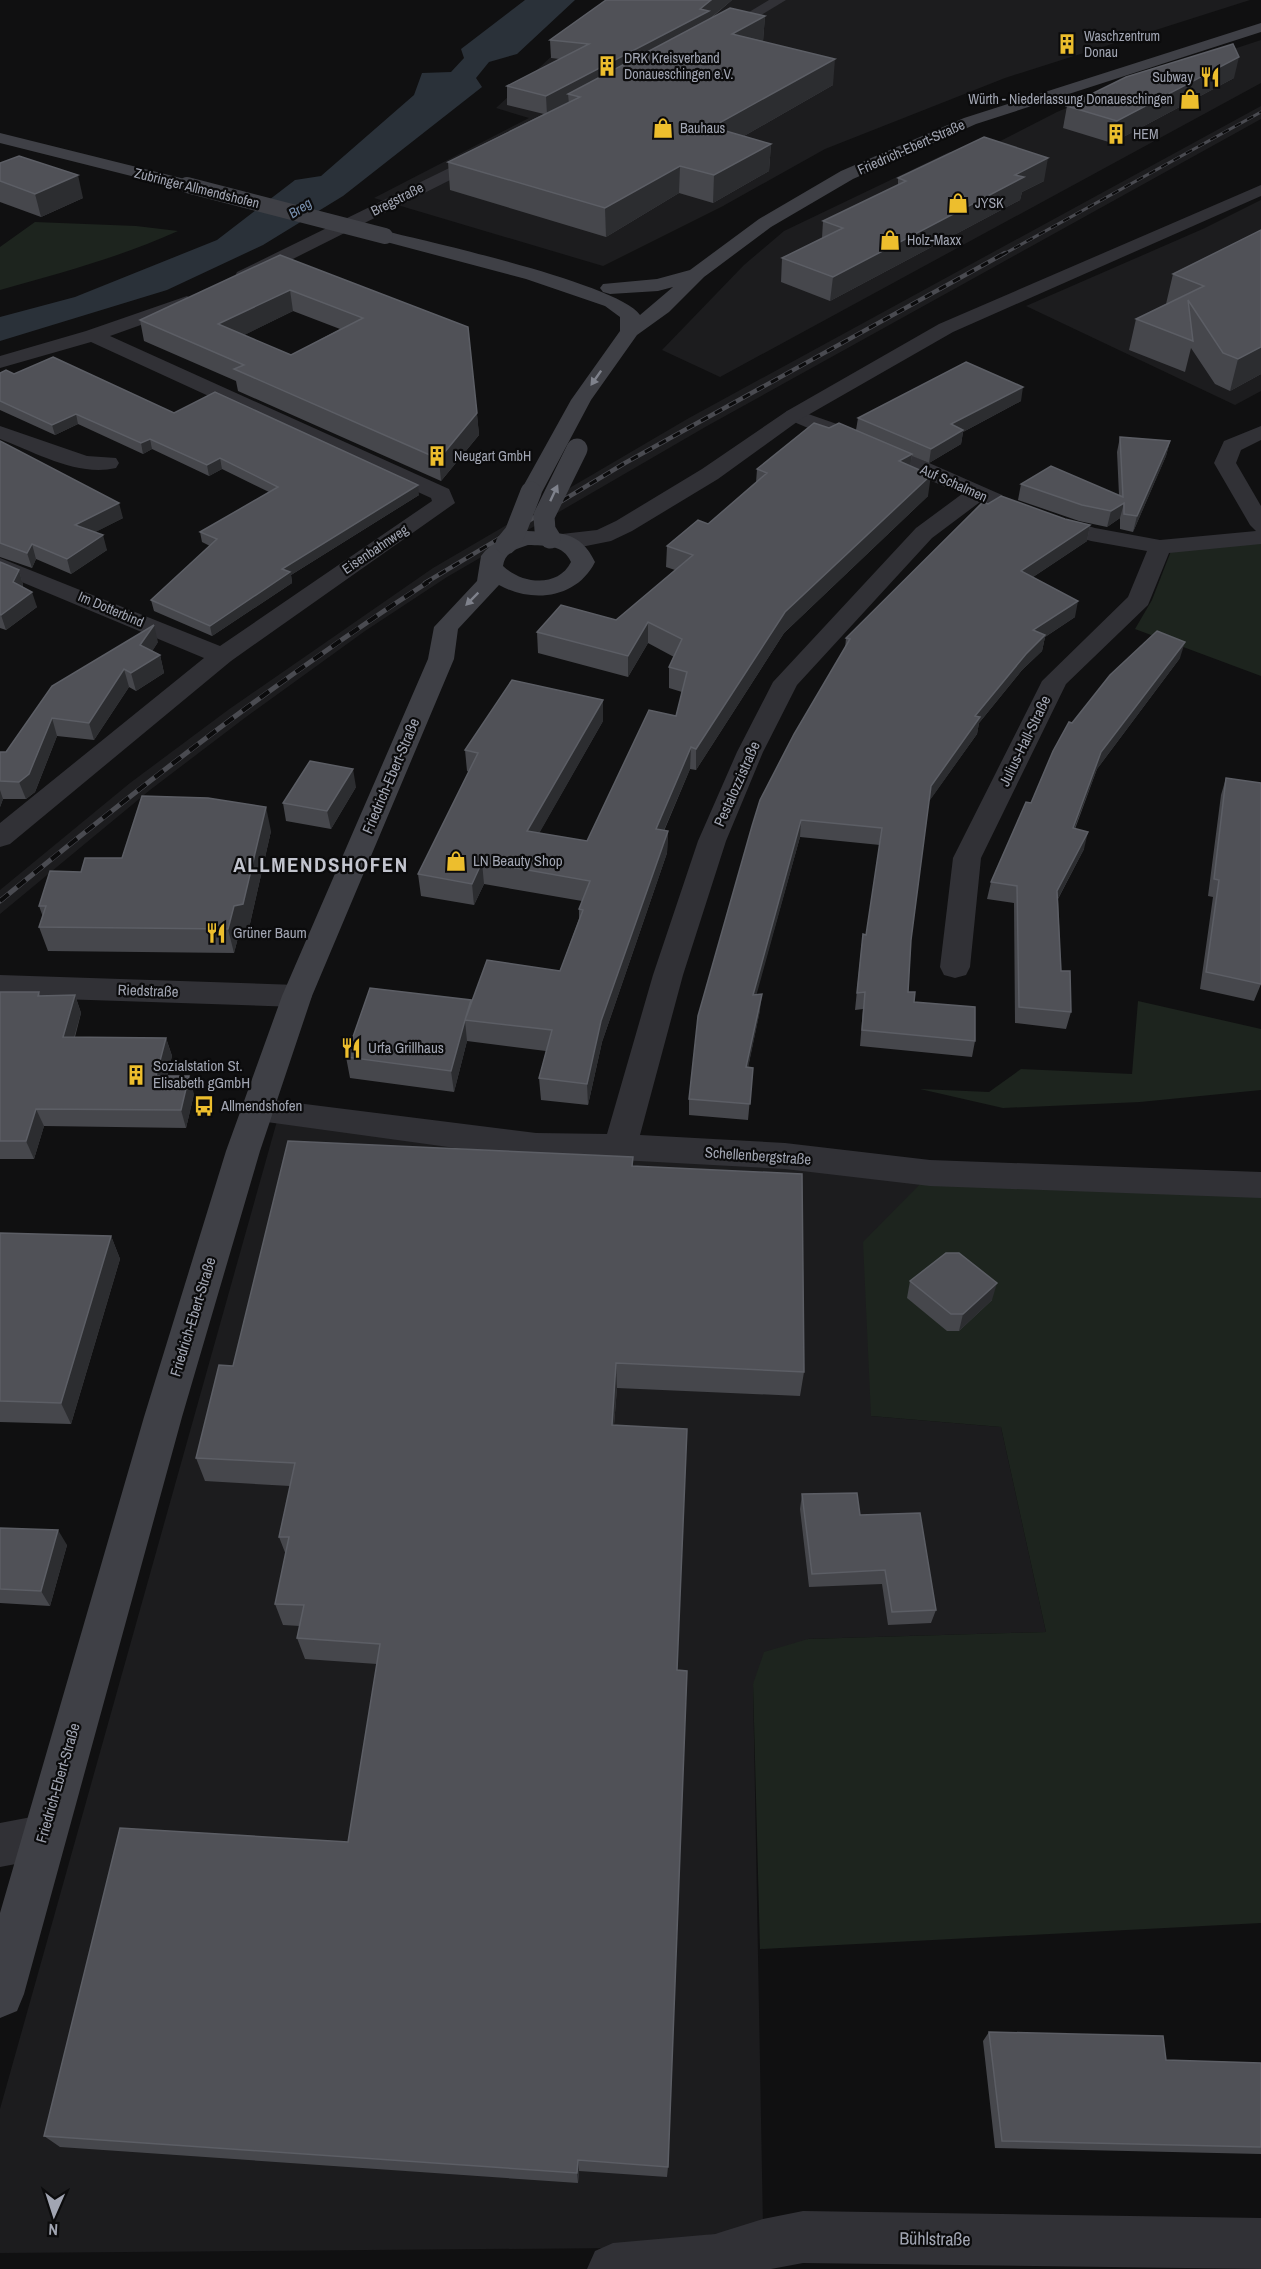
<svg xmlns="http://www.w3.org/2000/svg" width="1261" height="2269" font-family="'Archivo Narrow',sans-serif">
<rect width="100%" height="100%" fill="#101011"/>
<!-- built -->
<g fill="#1c1c1e">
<path d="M612 0H1250L1005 78 825 149 723 206 603 266 374 198 529 118 496 108Z"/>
<path d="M1261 40V83L720 377 662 350 744 265 784 231 949 152 969 157 1057 112 1112 89Z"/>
<path d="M1261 106V119L707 426 447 577 365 631 246 717 150 790 0 914V890L130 783 228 710 433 568 689 418Z"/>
<path d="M1261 200V391L1235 405 1026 306 1205 228Z"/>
<path d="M277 1121 923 1181 871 1416 1001 1427 1046 1632 808 1639 753 1684 763 2227 618 2248 0 2253V2109Z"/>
</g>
<!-- green -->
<g fill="#1d241e">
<path d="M35 222 136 226 178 231C121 257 60 273 0 290V247Z"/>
<path d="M1261 542V676L1135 629 1152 600 1171 551Z"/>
<path d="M1138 1001 1261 1029V1090L1140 1102 1003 1108 920 1089 989 1092 1021 1069 1132 1074Z"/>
<path d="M923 1181 1261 1192V1923L760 1949 753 1684 764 1652 808 1639 1046 1632 1001 1427 871 1416 863 1242Z"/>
</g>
<!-- water -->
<path fill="#2a3139" d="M525 0H575L517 54 489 62 476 78 482 87 343 196 263 245 167 290 0 341V317L75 297 217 240 295 180 321 176 414 95 422 73 451 72 464 58 461 49Z"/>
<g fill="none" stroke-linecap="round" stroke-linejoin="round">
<!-- minor -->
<g fill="#313136" fill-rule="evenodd">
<path d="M769 0H786L723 38 718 39 711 35Z"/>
<path d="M488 149 496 154 494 158 251 280H237L235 276 237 272Z"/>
<path d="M187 296 197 302 194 306 110 336 449 489 455 503 231 661 10 844 0 847V823L204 658 0 573V558L220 646 432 501 431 498 91 342 0 368V356L86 331Z"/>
<path d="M794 409 854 430 1002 495 1005 500 1002 505 994 507 980 502 932 538 797 685 763 752 726 841 683 975 640 1135 785 1143 930 1160 1261 1172V1198L930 1186 785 1169 620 1160 536 1159 245 1119 241 1110 245 1101 257 1098 536 1133 607 1134 653 975 698 841 737 752 773 682 916 528 962 494 787 419 783 415 787 411Z"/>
<path d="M0 426 87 456 116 458 119 463 116 468C77 477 35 452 0 439Z"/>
<path d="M1261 426V440L1241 450 1236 463 1261 506V544L1169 553 1148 605 1066 684 981 858 970 967 966 975 955 978 944 975 940 967 953 858 1042 681 1128 597 1147 551 1091 541 1037 525 1034 520 1037 515 1045 513 1095 528 1160 540 1256 531 1250 525 1214 463 1224 441Z"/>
<path d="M0 975 297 985 308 988 312 996 308 1004 297 1007 0 997Z"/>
<path d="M42 1815 58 1821 64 1837 58 1853 42 1859 0 1867V1823Z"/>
<path d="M803 2211 1261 2218V2269L803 2263 771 2269H587L595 2251 613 2243 715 2234 763 2219Z"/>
</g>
<!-- tertiary -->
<path fill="#313136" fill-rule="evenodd" d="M1261 185V196L953 332 801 419 718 479 632 531 611 541 576 548 553 545 549 540 553 535 597 530 616 521 702 469 787 411 939 324Z"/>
<!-- secondary -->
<g fill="#3f4046" fill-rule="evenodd">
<path d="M1261 23V32L976 124 853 179 771 227 704 277 669 312 637 335 591 400 542 492 539 497H523L520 492 571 400 620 331V317L605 306 526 279 379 240 376 236 385 231C430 242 619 284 640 315L673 287 658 291 610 294 603 292 600 288 603 284 657 279 690 270 759 219 841 171 964 118Z"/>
<path d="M0 133 193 181 196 185 187 190 0 143Z"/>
<path d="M527 531C559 533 580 530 595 562 577 598 533 604 499 585L458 629 454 659 312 996 260 1151 182 1417 24 1994 17 2011 0 2018V1913L144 1417 226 1151 282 996 428 659 434 627 477 581 481 556 485 551 498 539ZM528 545C546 546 563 544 571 562 558 588 522 584 503 566 505 552 516 549 528 545Z"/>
</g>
<!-- rail-far2 casing -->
<g stroke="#4a4b51" stroke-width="3">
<path id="rail-far2" d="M1002 255 1261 112"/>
</g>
<!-- rail-far1 casing -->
<g stroke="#4a4b51" stroke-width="4.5">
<path id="rail-far1" d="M425 583 625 463 1005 253"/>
</g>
<!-- rail casing -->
<g stroke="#4a4b51" stroke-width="5">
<path id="rail" d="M0 901C138 788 278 679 428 582"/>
</g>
<!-- rail-far2 -->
<use href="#rail-far2" stroke="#0b0b0c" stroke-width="2" stroke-dasharray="7" stroke-linecap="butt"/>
<!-- rail-far1 -->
<use href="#rail-far1" stroke="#0b0b0c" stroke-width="3" stroke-dasharray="8" stroke-linecap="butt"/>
<!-- rail -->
<use href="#rail" stroke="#0b0b0c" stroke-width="4" stroke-dasharray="11" stroke-linecap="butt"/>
<!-- secondary-bridge-far1 -->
<path stroke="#3f4046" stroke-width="16" d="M187 185 385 236"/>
<!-- secondary-bridge -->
<g stroke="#3f4046" stroke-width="21">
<path d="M550 538 545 530 544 516 577 449"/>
<path d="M506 544 515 533 531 492"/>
</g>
</g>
<!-- wall -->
<g fill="#46474c" fill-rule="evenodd">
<path d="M606 0H732L709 20 765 16 763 41 833 85 744 136 771 144 769 171 713 203 679 193 606 237 450 190 448 162 544 114 507 105V86L560 59 551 58 550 40Z"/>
<path d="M1234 78 1112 143 1063 128 1067 106Z"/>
<path d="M0 163 83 198 41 217 0 202Z"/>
<path d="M898 178 1044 181 1022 192 1020 200 830 301 781 282 782 258 822 238 823 221 898 185Z"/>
<path d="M1261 230V374L1230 391 1215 384 1191 348 1185 372 1129 350 1136 319 1166 304 1173 274Z"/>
<path d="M280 255 468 327 479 435 441 481 238 391 236 381 144 341 140 320ZM293 311 340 329 291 355 244 335Z"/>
<path d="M0 373 14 374 174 413 419 495 291 575 292 583 212 636 154 611 151 600 210 546 202 542 200 532 269 492 222 469 209 476 152 449 143 454 78 424 55 435 0 410Z"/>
<path d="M1021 401 963 432 961 444 929 463 912 456 910 466 928 496 784 633 696 770 690 769 664 831H668L667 853 602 1042 588 1105 541 1100 539 1078 546 1051 467 1041 454 1092 350 1078 346 1057 471 1004 560 971 579 919V909L582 901 484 884 474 905 421 896 418 874 469 772 467 771 465 750 603 721 539 833 587 841 676 716 682 692 669 688V667L674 657 648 643 628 677 538 653 537 632 616 620 675 570 666 567 667 546 708 524 756 483 757 469 829 428 856 430 858 418Z"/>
<path d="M1120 437 1170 441 1166 456 1133 532 1120 529V518L1107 527 1079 521 1018 500 1021 484 1119 495 1117 452Z"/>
<path d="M0 441 123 518 95 532 107 550 71 574 36 559 32 568 0 557Z"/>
<path d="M988 504 1090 525 1087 541 1033 577 1075 617 1045 637 1042 651 1022 670 979 723 977 734 929 801 911 940 908 992 914 1002 975 1041 972 1057 860 1046 863 1009 855 1010 861 951 863 934 866 935 880 845 800 837 756 994 760 1010 748 1067 753 1068 748 1120 689 1115V1099L845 649 846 638Z"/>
<path d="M0 562 19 570 23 585V587L37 607 6 630 0 628Z"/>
<path d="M158 642 152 651 160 655 164 673 136 691 129 687 94 740 57 736 35 792 26 799H3L0 807V752H6L52 686Z"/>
<path d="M1180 658 1097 769 1075 829 1084 849 1058 899 1061 971 1071 1012 1066 1029 1015 1023 1014 903 987 899 991 882 1072 723Z"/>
<path d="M1226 778 1261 783V984L1254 1001 1200 989 1213 897 1208 896 1221 795Z"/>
<path d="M356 787 331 829 286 821 283 803Z"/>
<path d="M271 831 249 928 240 930 234 953 48 951 39 927 43 917 39 906 81 872 122 858Z"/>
<path d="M0 992H39L40 996 75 995 81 1013 75 1037 166 1038 172 1056 167 1076 194 1094 186 1128 44 1126 34 1159H0Z"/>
<path d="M633 1157V1166L804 1372 800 1396 617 1388 614 1425 677 1670 668 2167 667 2177 579 2171 578 2183 60 2147 44 2136 348 1842 377 1664 305 1659 297 1638 300 1626 283 1625 275 1604 286 1555 279 1537 290 1486 205 1481 196 1458 233 1366Z"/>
<path d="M0 1233 111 1236 120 1259 71 1424 0 1422Z"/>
<path d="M910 1281 992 1300 959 1331H947L907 1298Z"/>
<path d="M802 1494 860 1515 936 1610 931 1623 888 1625 882 1584 809 1587 800 1509Z"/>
<path d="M0 1528 67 1545 50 1606 0 1603Z"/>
<path d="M989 2032 1166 2060 1261 2063V2154L995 2148 983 2041Z"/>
</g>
<!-- shaded-wall -->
<g fill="#2c2d30">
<path d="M711 0H732L709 19V29L580 97 568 94 569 104 547 115 546 96 700 9Z"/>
<path d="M765 16 763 41 732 34Z"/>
<path d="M1239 57 1234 78 1112 143 1117 121Z"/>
<path d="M835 59 833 85 711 155 712 127Z"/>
<path d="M771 144 769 171 713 203 714 175Z"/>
<path d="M1048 158 1044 181 1022 192 1020 200 830 301 833 277 1015 175Z"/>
<path d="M680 166 679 193 606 237 605 208Z"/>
<path d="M78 175 83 198 41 217 35 194Z"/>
<path d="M290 290 293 311 222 346 218 324Z"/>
<path d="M1261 347V374L1230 391 1238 359Z"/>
<path d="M1023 387 1021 401 963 432 961 444 929 463 931 449 951 424Z"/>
<path d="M477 413 479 435 441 481 439 459Z"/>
<path d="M76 414 78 424 55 435 52 425Z"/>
<path d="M150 439 152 449 143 454 141 443Z"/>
<path d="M1170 441 1166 456 1133 532 1137 516Z"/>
<path d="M912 454 909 475 899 461Z"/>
<path d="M220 458 222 469 209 476 207 465Z"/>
<path d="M931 475 928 496 784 633 696 770V749L785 612Z"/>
<path d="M418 485 419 495 291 575 292 583 212 636 210 626 282 569Z"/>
<path d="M119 503 123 518 80 540 75 525Z"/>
<path d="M1124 503 1120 518 1107 527 1111 511Z"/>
<path d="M1090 525 1087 541 1018 587 1021 571Z"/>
<path d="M103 535 107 550 71 574 67 559Z"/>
<path d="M32 544 36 559 32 568 27 553Z"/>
<path d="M19 570 23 585 18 597 13 582Z"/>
<path d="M32 592 37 607 6 630 1 615Z"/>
<path d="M1078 601 1075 617 1045 637 1042 651 1022 670 979 723 977 734 928 803 931 786 975 716 1033 630Z"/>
<path d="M648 622V643L628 677V656Z"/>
<path d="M154 625 158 642 145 663 140 645Z"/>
<path d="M1185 642 1180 658 1097 769 1068 845 1073 828 1101 752Z"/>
<path d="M160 655 164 673 136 691 131 673Z"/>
<path d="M124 669 129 687 94 740 89 723Z"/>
<path d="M603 700V721L528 853 527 831Z"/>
<path d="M52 718 57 736 35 792 26 799 19 782Z"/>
<path d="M691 747 690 769 655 851 656 829Z"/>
<path d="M353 769 356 787 331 829 327 811Z"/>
<path d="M0 790 3 799 0 807Z"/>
<path d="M266 807 271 831 249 928 240 930 234 953 228 929 234 906Z"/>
<path d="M801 820 800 837 752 1011 753 995Z"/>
<path d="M668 831 667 853 602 1042 588 1105 587 1084 601 1021Z"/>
<path d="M1088 832 1084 849 1053 908 1057 891Z"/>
<path d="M482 862 484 884 474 905 472 884Z"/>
<path d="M762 994 760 1010 745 1083 746 1067Z"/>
<path d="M75 995 81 1013 69 1055 63 1037Z"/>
<path d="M465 1020 467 1041 454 1092 451 1071Z"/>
<path d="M166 1038 172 1056 162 1094 156 1076Z"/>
<path d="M189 1076 194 1094 186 1128 181 1110Z"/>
<path d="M36 1109 44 1126 34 1159 26 1141Z"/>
<path d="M111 1236 120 1259 71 1424 61 1403Z"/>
<path d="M997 1283 992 1300 959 1331 963 1314Z"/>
<path d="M616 1363 617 1388 612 1449V1425Z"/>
<path d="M58 1530 67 1545 50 1606 41 1591Z"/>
<path d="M578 2160 579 2171 578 2183 577 2173Z"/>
</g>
<!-- building -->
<g fill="#505157" stroke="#5c5e65" stroke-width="1.5" fill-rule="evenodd">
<path d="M606 0H711L700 9 709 11 546 96 507 86 589 44 550 40Z"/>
<path d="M730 8 765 16 732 34 835 59 712 127 771 144 714 175 680 166 605 208 448 162 580 97 568 94Z"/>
<path d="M1233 44 1239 57 1117 121 1067 106 1126 77Z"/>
<path d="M984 137 1048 158 1015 175 1024 177 833 277 782 258 843 228 823 221 906 181 898 178Z"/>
<path d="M19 156 78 175 35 194 0 181V163Z"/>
<path d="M1261 230V347L1238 359 1223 353 1188 300 1193 341 1136 319 1204 286 1173 274Z"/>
<path d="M280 255 468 327 477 413 439 459 234 369 244 365 140 320ZM290 290 363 318 291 355 218 324Z"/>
<path d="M53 357 174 413 215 392 418 485 282 569 290 572 210 626 151 600 217 539 200 532 278 487 220 458 207 465 150 439 141 443 76 414 52 425 0 401V373L6 370 14 374Z"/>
<path d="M966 362 1023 387 951 424 963 430 931 449 858 418Z"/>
<path d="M814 423 829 428 839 423 912 454 899 461 931 475 785 612 696 749 691 747 656 829 668 831 601 1021 587 1084 539 1078 552 1030 465 1020 451 1071 346 1057 370 988 471 1000 465 1020 487 960 560 971 583 910 579 909 590 881 482 862 472 884 418 874 478 753 465 750 512 680 603 700 527 831 587 841 649 710 676 716 687 672 669 667 682 639 648 622 628 656 537 632 561 605 616 620 693 555 667 546 698 520 708 524 767 473 757 469Z"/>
<path d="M1120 437 1170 441 1137 516 1124 514V503L1111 511 1082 505 1021 484 1051 466 1123 497Z"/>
<path d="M0 441 119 503 75 525 103 535 67 559 32 544 27 553 0 543Z"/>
<path d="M1001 496 1065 519 1090 525 1021 571 1078 601 1033 630 1045 635 1026 654 975 716 980 717 931 786 911 940 908 992H915L914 1002 975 1007V1041L862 1030 865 992 857 993 863 934 866 935 882 828 801 820 753 995 762 994 746 1067 753 1068 750 1104 689 1099 698 1016 752 826 760 800 794 734 850 639 846 638 983 502 988 504Z"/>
<path d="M0 562 19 570 13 582 32 592 1 615 0 614Z"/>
<path d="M154 625 140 645 160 655 131 673 124 669 89 723 52 718 29 774 19 782 0 781V752H6L52 686Z"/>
<path d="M1157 631 1185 642 1101 752 1073 828 1088 832 1057 891 1061 971H1070L1071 1012 1019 1007 1017 886 991 882 1026 802 1031 803 1053 751 1069 722 1072 723 1110 675Z"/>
<path d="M310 761 353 769 327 811 283 803Z"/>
<path d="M1226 778 1261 783V984L1206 972 1219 880 1214 879Z"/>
<path d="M142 796 208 798 266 807 243 904 234 906 228 929 39 927 46 906H39L50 871 81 872 85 858H122Z"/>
<path d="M0 992H39L38 996 75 995 63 1037 166 1038 156 1076H189L181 1110 36 1109 26 1141H0Z"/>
<path d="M288 1141 633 1157 632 1166 802 1174 804 1372 616 1363 612 1425 687 1429 677 1670 687 1671 668 2167 578 2160 577 2173 44 2136 120 1828 348 1842 380 1644 297 1638 304 1605 275 1604 289 1537H279L295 1463 196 1458 219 1365 233 1366Z"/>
<path d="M0 1233 111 1236 61 1403 0 1401Z"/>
<path d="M946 1253H959L997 1283 963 1314H951L910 1281Z"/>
<path d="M857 1493 860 1515 920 1513 936 1610 892 1612 885 1570 812 1574 802 1494Z"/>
<path d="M0 1528 58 1530 41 1591 0 1589Z"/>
<path d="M989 2032 1163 2036 1166 2060 1261 2063V2147L1002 2141Z"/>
</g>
<!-- one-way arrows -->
<defs><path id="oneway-solid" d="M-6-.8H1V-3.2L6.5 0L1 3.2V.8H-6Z" transform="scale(1.5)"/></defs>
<g fill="#7f828c">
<use href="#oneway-solid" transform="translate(596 378) rotate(125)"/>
<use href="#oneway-solid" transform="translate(554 493) rotate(-65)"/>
<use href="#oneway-solid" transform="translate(472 599) rotate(135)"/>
</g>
<!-- icons -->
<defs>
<g id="building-bare" transform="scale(1.62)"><path d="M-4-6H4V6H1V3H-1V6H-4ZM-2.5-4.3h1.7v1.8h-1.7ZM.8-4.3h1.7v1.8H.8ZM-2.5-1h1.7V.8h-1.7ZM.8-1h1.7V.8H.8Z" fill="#edbe2d" stroke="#0b0b0c" stroke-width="2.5" paint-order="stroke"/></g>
<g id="restaurant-bare" transform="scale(1.62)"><path d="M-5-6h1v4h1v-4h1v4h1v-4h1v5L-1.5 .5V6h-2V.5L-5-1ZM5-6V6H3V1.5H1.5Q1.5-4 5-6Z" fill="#edbe2d" stroke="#0b0b0c" stroke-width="2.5" paint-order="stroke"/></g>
<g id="shop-bare" transform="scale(1.62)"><path d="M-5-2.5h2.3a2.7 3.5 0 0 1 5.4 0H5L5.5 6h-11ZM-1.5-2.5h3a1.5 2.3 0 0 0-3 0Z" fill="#edbe2d" stroke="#0b0b0c" stroke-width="2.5" paint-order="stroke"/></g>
<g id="bus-bare" transform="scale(1.62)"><path d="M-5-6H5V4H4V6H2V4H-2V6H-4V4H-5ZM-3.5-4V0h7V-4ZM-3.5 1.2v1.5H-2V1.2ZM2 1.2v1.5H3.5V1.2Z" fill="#edbe2d" stroke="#0b0b0c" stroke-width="2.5" paint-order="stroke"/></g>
</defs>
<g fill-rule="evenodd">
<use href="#building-bare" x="1067" y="44"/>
<use href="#building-bare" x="607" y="66"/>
<use href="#restaurant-bare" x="1210" y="77"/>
<use href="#shop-bare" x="1190" y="99"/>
<use href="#shop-bare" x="663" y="128"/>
<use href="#building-bare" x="1116" y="134"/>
<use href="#shop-bare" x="958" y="203"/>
<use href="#shop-bare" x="890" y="240"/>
<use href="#building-bare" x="437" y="456"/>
<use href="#shop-bare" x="456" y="861"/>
<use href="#restaurant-bare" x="216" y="933"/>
<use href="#restaurant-bare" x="351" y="1048"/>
<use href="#building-bare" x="136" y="1075"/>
<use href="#bus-bare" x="204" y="1106"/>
</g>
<g text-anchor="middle" stroke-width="4.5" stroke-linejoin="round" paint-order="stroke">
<!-- far-poi labels -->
<g font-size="14" fill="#a1a5b2" stroke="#0b0b0c" text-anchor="start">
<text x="1084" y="41">Waschzentrum<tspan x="1084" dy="16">Donau</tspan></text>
<text x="624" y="63">DRK Kreisverband<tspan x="624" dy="16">Donaueschingen e.V.</tspan></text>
<text x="1193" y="82" text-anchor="end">Subway</text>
<text x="1173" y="104" text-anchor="end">Würth - Niederlassung Donaueschingen</text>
<text x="680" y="133">Bauhaus</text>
<text x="1133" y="139">HEM</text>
<text x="975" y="208">JYSK</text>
<text x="907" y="245">Holz-Maxx</text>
<text x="454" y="461">Neugart GmbH</text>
</g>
<!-- far-street labels -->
<g font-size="14" fill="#a1a5b2" stroke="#0b0b0c">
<text transform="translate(911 147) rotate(-24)" y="5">Friedrich-Ebert-Straße</text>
<text transform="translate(197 188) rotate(14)" y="5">Zubringer Allmendshofen</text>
<text transform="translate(397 199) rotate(-27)" y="5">Bregstraße</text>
<text transform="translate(954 483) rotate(24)" y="5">Auf Schalmen</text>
<text transform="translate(375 549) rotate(-34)" y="5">Eisenbahnweg</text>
<text transform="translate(111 609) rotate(23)" y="5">Im Dotterbind</text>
</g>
<!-- far-water labels -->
<g font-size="14" font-style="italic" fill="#788fad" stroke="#0b0b0c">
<text transform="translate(300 208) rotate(-33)" y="5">Breg</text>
</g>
<!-- street labels -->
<g font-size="15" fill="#a1a5b2" stroke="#0b0b0c">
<text transform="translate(1025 741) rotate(-64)" y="5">Julius-Hall-Straße</text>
<text transform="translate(391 776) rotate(-67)" y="5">Friedrich-Ebert-Straße</text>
<text transform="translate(737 784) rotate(-66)" y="5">Pestalozzistraße</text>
<text transform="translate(148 991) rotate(2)" y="5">Riedstraße</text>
<text transform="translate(758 1156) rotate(4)" y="5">Schellenbergstraße</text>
<text transform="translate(193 1317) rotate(-73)" y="5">Friedrich-Ebert-Straße</text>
<text transform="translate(58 1783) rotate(-74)" y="5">Friedrich-Ebert-Straße</text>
</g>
<!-- poi labels -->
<g font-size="15" fill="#a1a5b2" stroke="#0b0b0c" text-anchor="start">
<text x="473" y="866">LN Beauty Shop</text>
<text x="233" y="938">Grüner Baum</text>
<text x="368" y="1053">Urfa Grillhaus</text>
<text x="153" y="1071">Sozialstation St.<tspan x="153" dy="17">Elisabeth gGmbH</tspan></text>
<text x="221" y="1111">Allmendshofen</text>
</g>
<!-- near-street labels -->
<g font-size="18" fill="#a1a5b2" stroke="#0b0b0c">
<text transform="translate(935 2239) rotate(1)" y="6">Bühlstraße</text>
</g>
<!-- district labels -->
<g font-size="21" font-weight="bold" letter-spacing="1.5" fill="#c2c4ce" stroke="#0b0b0c">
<text x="321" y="872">ALLMENDSHOFEN</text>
</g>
</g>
<!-- north arrow -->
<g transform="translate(54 2215) rotate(183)" stroke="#0b0b0c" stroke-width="4.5" paint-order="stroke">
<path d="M0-4.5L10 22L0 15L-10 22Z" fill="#a1a5b2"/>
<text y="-9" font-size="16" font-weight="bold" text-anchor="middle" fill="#a1a5b2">N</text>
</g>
</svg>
